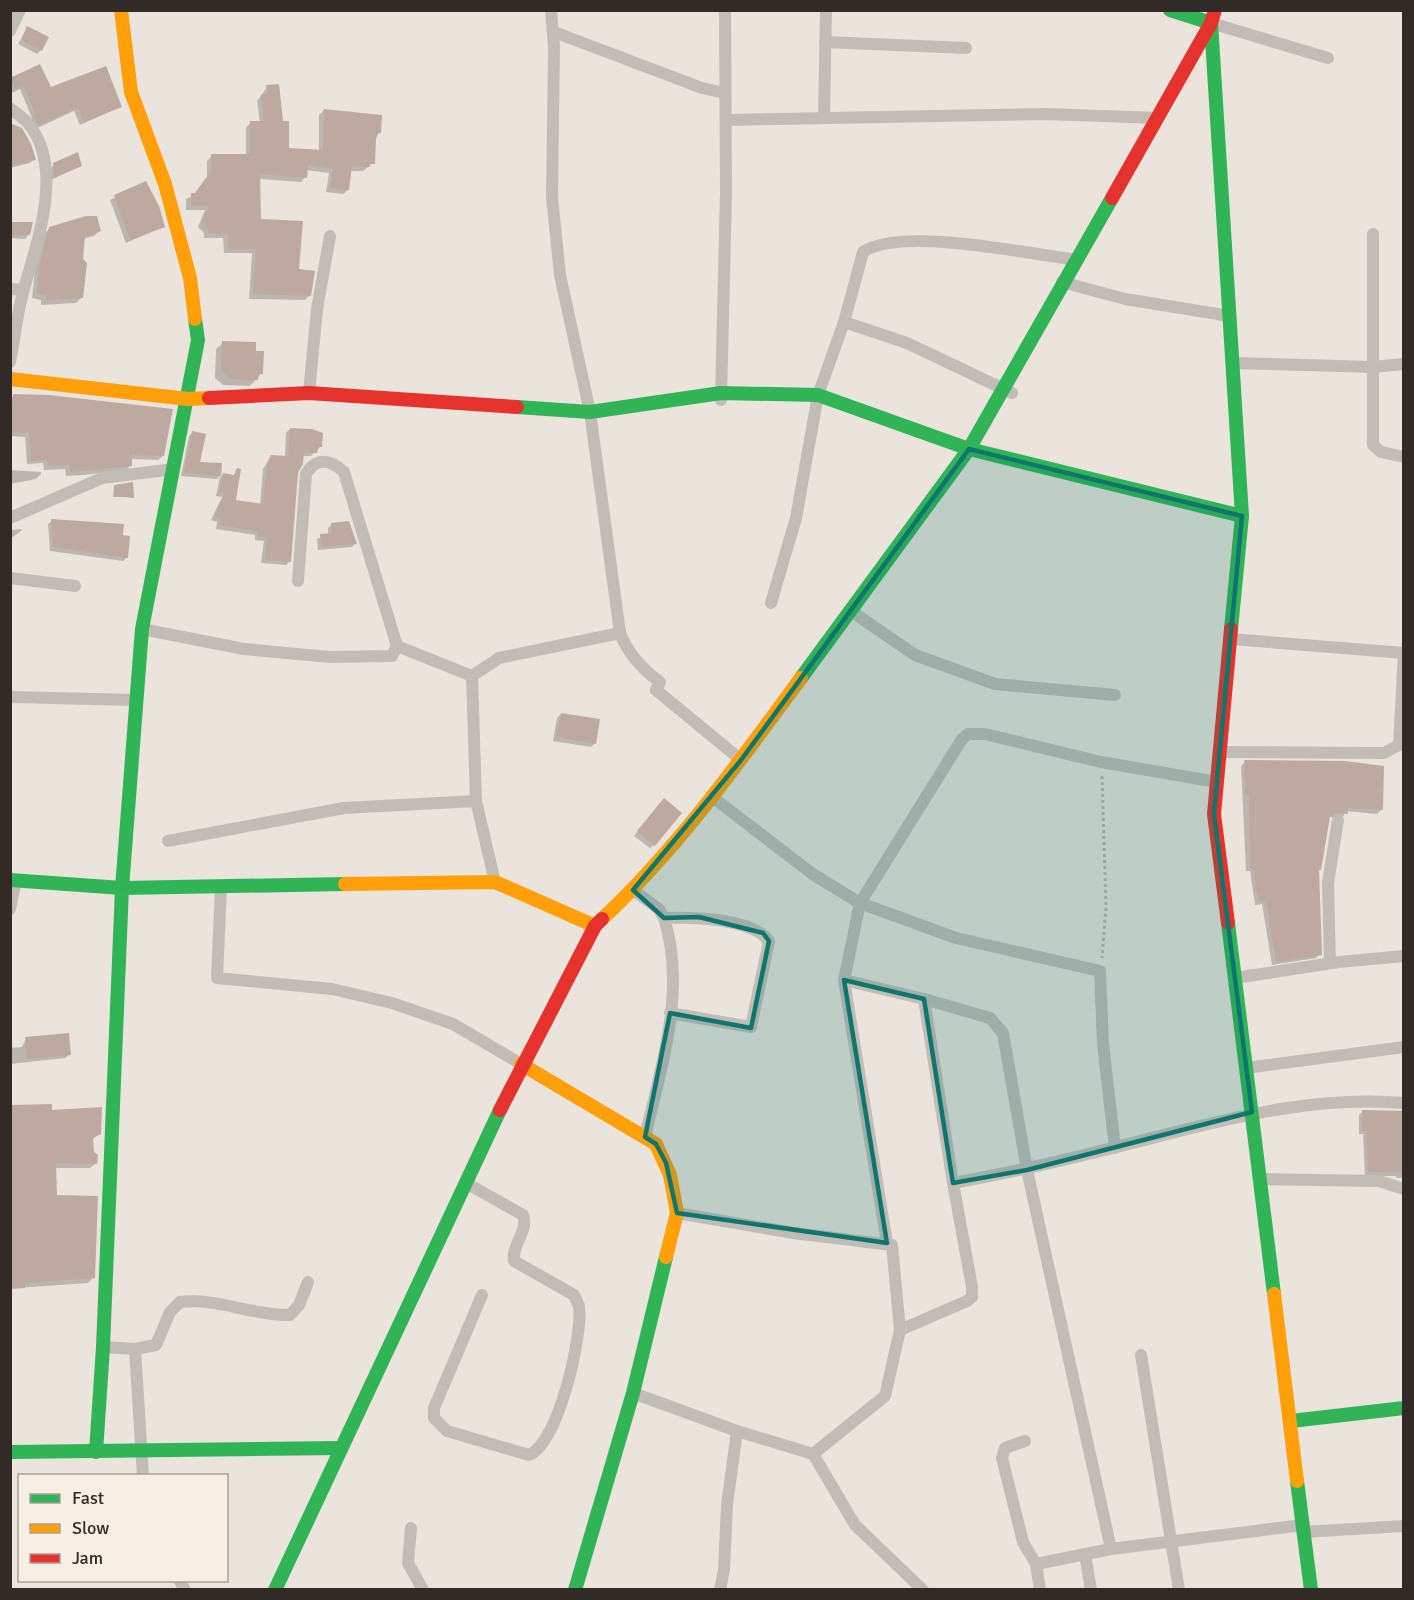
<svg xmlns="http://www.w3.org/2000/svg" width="1414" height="1600" font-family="Signika,sans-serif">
<rect width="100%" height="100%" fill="#eae4dd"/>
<!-- shadow -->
<g fill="#0003">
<path d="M28 28 41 50 37 54 18 44Z"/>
<path d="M11 79 51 89 120 107 80 125 74 111 35 129 29 120 32 118 20 89 12 93 10 90Z"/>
<path d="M267 87 287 149 319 152V115L324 110 380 132 375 137 373 163 363 171H350L348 190 343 194 326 192 329 173 306 170 305 177 301 182 259 179V221L298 271 310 295 305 300 249 299 252 253H224L223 238H204V233L198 227 205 210H186V199L194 195 207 178V161L212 156H246V128L250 123H260L257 101Z"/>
<path d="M10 126 34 159 30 163 10 168Z"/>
<path d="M54 165H80L51 180 50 169Z"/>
<path d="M145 183 163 227 126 243 110 200Z"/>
<path d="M10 223 29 234 25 239 10 238Z"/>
<path d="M50 228 100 230 94 236 83 239 82 297 76 303 41 305V300L32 298 35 270 44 234Z"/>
<path d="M223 343 255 352 262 373 250 386 223 385 215 378 216 349Z"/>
<path d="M14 396 163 456 158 460 130 459 131 465 126 470 83 475 66 476 65 469 44 470 43 463 27 464 25 437 10 436V399Z"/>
<path d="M290 429 321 446 311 456H303L296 472 290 561 286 565 261 563 264 541 255 540V535L216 529 217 522 211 520 222 497 216 496 220 476 217 479 181 476 189 436 192 433 199 463 220 464V478L223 474 233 476 238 470 234 501 260 505 263 469 271 457H285L286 433Z"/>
<path d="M10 470 41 472V474L36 479 10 484Z"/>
<path d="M114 486 133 497H113Z"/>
<path d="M52 521 122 537 127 557 123 561 50 551 48 524Z"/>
<path d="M332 524 355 543 352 547 318 550 317 539 328 534V528Z"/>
<path d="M22 529 21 531 10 539V530Z"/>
<path d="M561 714 595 743 591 747 553 741 557 718Z"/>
<path d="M1245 762 1381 810 1377 814 1346 811 1343 817H1328L1317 872 1320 954 1316 958 1272 965 1262 904 1255 905 1250 871H1246L1241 766Z"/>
<path d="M660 804 654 845 650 848 634 836Z"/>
<path d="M26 1039 70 1054 65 1058 10 1064V1048L22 1047Z"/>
<path d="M51 1111 99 1133 92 1140 96 1163 90 1168H54L55 1197 93 1278 88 1283 16 1288Z"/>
<path d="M1363 1111 1404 1113V1178H1396V1176H1365L1363 1134H1359V1115Z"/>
</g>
<!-- building -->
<g fill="#bda9a0">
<path d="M27 26 49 37 42 51 21 40Z"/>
<path d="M40 64 51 87 106 66 122 107 84 122 78 108 39 125 32 115 35 114 24 86 16 90 10 78Z"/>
<path d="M279 84 283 121H289V148L323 150 324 109 382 115 381 133H378L376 139 375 164H370V167L352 166 349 190 330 188 333 169 308 165 307 178 260 174 261 219 303 221 299 269 315 271 311 296 253 294 256 249H228V234L208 233V228L202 222 209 206H191V193H195L211 171V154H250V121H264L261 95 267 94 266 85Z"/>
<path d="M10 123 22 128 31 144 36 160 12 165Z"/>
<path d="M78 152 82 166 54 178 53 163Z"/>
<path d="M146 181 159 206 165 227 130 240 114 195Z"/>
<path d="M86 216H97L101 231 85 236 83 259 87 263 83 298 46 300V295L37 293 40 263 49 227Z"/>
<path d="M10 222H33L30 235H10Z"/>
<path d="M222 341 256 342V351H264L263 374H258V380L230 379 221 371Z"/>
<path d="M13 394 49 395 173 409 164 456 132 455V466L70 472 69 465 48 466 47 459 31 461 29 433 11 432Z"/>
<path d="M290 428 312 429 323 433 322 447H319L317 453H304L303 464 298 473 291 562 265 560 267 537H258V531L219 525 220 518 214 516 225 493 219 492 223 473 234 475 237 468 241 469 236 500 263 504 267 463 271 455 288 456Z"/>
<path d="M192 431 206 434 200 462 222 463 221 476 184 473Z"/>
<path d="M133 482 134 498 114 496V485Z"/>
<path d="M51 519 124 524 123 535 130 536 128 558 53 547Z"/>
<path d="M349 521 357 544 321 547 320 534 332 533 331 523Z"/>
<path d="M561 713 600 719 596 744 556 737Z"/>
<path d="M1244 760 1345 761 1384 766 1383 810 1347 808 1348 814 1336 812 1330 817 1321 870H1319L1322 955 1276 962 1266 901 1259 902 1253 868H1250L1249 794H1245Z"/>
<path d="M664 798 682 813 655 846 637 831Z"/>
<path d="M69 1033 71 1055 27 1059 25 1037Z"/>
<path d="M52 1104V1110L102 1107 101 1134 93 1138 94 1152 98 1155 97 1164 56 1163 57 1195 98 1196 95 1278 25 1283V1288L10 1289V1105Z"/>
<path d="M1362 1110 1404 1111V1172H1368L1366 1131H1362Z"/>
</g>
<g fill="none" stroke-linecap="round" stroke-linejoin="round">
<!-- path -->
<path stroke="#bbb4af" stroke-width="3" stroke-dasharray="3 3" stroke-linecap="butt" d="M1102 776 1106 907 1102 958"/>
<!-- street -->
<g stroke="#c2bcb7" stroke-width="12">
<path d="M551 10 554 47 552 197 560 275 590 412 620 633C628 654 642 669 660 682L656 690 741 760"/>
<path d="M1211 23 1328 58"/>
<path d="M10 31 20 10"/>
<path d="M554 32 702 88 725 93"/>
<path d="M825 42 966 48"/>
<path d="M10 108C16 113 23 118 28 123 65 168 37 241 24 289 17 312 15 338 10 362"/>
<path d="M824 117 826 10"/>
<path d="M726 120 1046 114 1157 118"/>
<path d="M1373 234V445L1381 452 1404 457"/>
<path d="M1062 282 1125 299 1230 316"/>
<path d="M10 289 23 290"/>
<path d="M844 322 907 343 1012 393"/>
<path d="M1233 363 1372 367 1404 364"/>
<path d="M309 393 317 309 330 236"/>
<path d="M721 400 726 192 725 10"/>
<path d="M10 518 102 478 174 469"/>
<path d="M10 578 75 586"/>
<path d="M298 581 306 474C316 457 330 459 344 472L397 646"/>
<path d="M771 603 796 518 818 395 844 322 863 252C901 226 1029 254 1077 260"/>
<path d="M851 611 915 655 995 684 1115 695"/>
<path d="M142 629 244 649 330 657 392 656 397 646 472 676"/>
<path d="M1231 639 1404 653"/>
<path d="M472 676 476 801 495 882"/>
<path d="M472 676 499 658 620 633"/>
<path d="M10 697 137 700"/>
<path d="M1220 752 1384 753 1399 745 1404 652"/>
<path d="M1217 782 1101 762 985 734H968L962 739 860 903 844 980 924 999 953 1183C1016 1172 1078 1157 1140 1141 1226 1119 1314 1095 1404 1103"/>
<path d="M711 796 814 875 860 903 956 938 1100 971 1103 1044 1115 1148"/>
<path d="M168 841 344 808 476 801"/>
<path d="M221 886 217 978 332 989 392 1003 453 1024 521 1064"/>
<path d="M633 890 659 909 664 918C687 990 661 1067 645 1137"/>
<path d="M10 909 16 880"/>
<path d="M664 918C691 917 752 918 769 941L751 1027 670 1013"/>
<path d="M1330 963 1328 883 1338 820"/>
<path d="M1235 978 1339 962 1404 956"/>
<path d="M844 980 887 1243"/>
<path d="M924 999 990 1018 1003 1033 1027 1170 1111 1549 1303 1525"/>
<path d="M1245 1068 1404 1047"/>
<path d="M1260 1179 1379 1181 1404 1189"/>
<path d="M466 1183 523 1215C529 1231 511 1245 514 1261L574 1295 579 1306C583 1336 558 1444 529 1455L447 1431 434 1418V1408L482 1295"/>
<path d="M677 1213 793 1233 892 1245 900 1330"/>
<path d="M103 1347 135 1349 156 1345 170 1312 180 1302C214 1297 254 1316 290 1315L299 1305 308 1282"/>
<path d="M135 1349 143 1476"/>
<path d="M1141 1355 1179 1590"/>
<path d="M633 1393 737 1431 813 1454 855 1525 923 1590"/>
<path d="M1025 1441 1005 1448 1002 1458 1023 1542 1036 1564"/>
<path d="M813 1454 885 1396 900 1330 967 1301 972 1297V1287L953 1183"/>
<path d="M411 1528 408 1563 423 1590"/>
<path d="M1304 1532 1404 1526"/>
<path d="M1085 1554 1091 1590"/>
<path d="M179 1580 185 1590"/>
<path d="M720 1590 724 1570 727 1505 737 1431"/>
<path d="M1040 1590 1036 1564 1111 1549"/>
</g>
<!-- fast -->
<g stroke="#30b455" stroke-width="14">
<path d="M1170 10 1211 23 1242 516 1231 629"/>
<path d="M517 407 590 412 721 393 818 395 969 449 1242 516"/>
<path d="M801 678 969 449 1112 198"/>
<path d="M10 880 122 888 142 629 198 340 195 319"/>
<path d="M1228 923 1274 1294"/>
<path d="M1291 1421 1404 1408"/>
<path d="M10 1452 341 1448"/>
<path d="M96 1452 103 1347 122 888 345 884"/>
<path d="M1297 1481 1311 1590"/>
<path d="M275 1590 500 1110"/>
<path d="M575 1590 633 1393 666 1257"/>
</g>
<!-- slow -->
<g stroke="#ff9f0a" stroke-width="14">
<path d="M121 10 131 92 165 184 190 278 195 319"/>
<path d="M10 379 188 399 209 398"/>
<path d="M345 884 495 882 595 926"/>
<path d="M602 919C678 848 740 761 801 678"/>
<path d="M521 1064 656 1144 670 1175 677 1213 666 1257"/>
<path d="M1274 1294 1297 1481"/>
</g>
<!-- jam -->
<g stroke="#e5322d" stroke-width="14">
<path d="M1112 198 1211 23 1215 10"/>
<path d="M209 398 309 393 517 407"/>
<path d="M1228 923 1214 814 1231 629"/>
<path d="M500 1110 595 926 602 919"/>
</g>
</g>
<!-- marked area -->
<path fill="#0f766e" fill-opacity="0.2" stroke="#0f766e" stroke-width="4.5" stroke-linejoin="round" d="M969 449 1242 516 1214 814 1252 1112 1027 1170 953 1183 924 999 844 980 887 1243 677 1213 666 1163 656 1144 645 1137 670 1013 751 1028 769 941 763 933 699 917 664 918 633 890 741 760Z"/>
<!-- border -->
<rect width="1414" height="1600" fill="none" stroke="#322a26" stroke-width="24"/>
<!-- legend -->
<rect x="18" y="1474" width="210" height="108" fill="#f7efe4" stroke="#a8a098" stroke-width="1.5"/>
<rect x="30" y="1494" width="30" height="9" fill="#30b455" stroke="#a8a098" stroke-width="1.5"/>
<text x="72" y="1504" font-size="18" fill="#322a26">Fast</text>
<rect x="30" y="1524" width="30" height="9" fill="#ff9f0a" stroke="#a8a098" stroke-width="1.5"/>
<text x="72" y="1534" font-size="18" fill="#322a26">Slow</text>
<rect x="30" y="1554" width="30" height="9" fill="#e5322d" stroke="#a8a098" stroke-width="1.5"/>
<text x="72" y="1564" font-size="18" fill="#322a26">Jam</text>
</svg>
